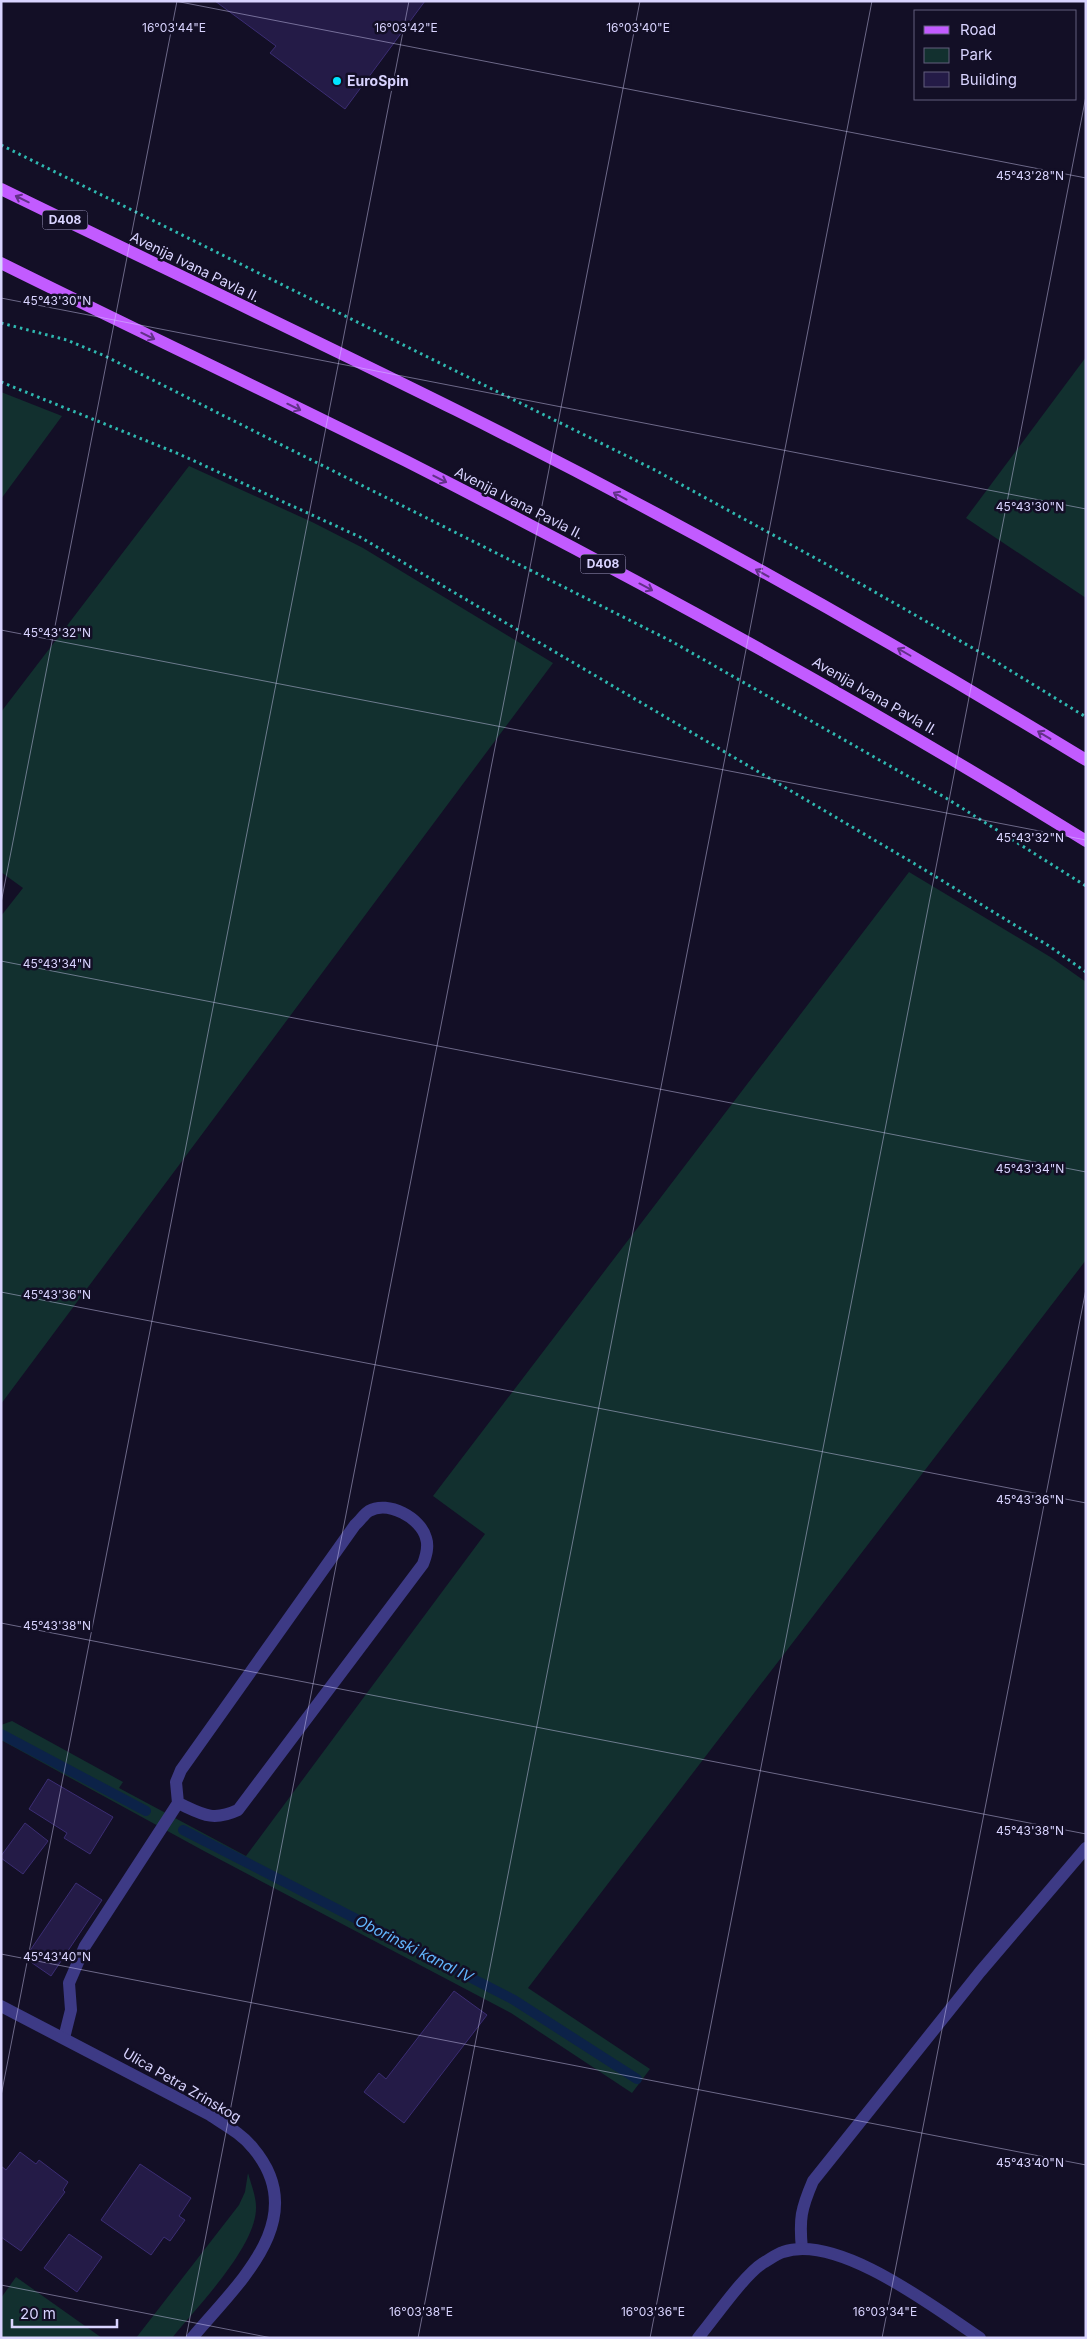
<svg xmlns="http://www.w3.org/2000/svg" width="1087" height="2339" font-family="Inter,sans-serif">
<rect width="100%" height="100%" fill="#130f26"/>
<!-- green -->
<g fill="#12302f">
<path d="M1086 357V598L966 518Z"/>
<path d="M1 392 62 416 1 499Z"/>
<path d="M189 466 312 522 363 548 553 663 1 1404V916L23 888 1 872V712Z"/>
<path d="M909 872 1052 958 1086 982V1260L528 1988 650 2069 632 2093 511 2013 204 1851 1 1740V1725L12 1721 123 1782 119 1788 246 1856 485 1534 433 1496Z"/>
<path d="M248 2173C251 2184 256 2196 256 2207 257 2246 197 2307 172 2338H136L239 2205 245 2192Z"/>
<path d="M16 2277 102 2338H1V2298Z"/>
</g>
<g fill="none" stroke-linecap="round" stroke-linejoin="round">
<!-- stream -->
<g stroke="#0c2248" stroke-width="10">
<path d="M1 1734 146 1811"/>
<path d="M183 1830 514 2000 637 2079"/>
</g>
</g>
<!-- building -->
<g fill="#241b47" stroke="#3b2d73">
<path d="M215 1H425L345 109 270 53 276 46Z"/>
<path d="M48 1779 113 1817 90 1854 64 1838 67 1833 29 1809Z"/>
<path d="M25 1823 48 1841 23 1874 1 1858V1856Z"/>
<path d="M76 1883 102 1900 51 1976 25 1958Z"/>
<path d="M454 1991 487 2015 404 2123 364 2092 379 2073 386 2079Z"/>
<path d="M20 2152 36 2164 39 2160 68 2182 63 2190 65 2192 21 2251 1 2237V2166L6 2170Z"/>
<path d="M140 2164 191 2198 179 2216 185 2220 170 2241 164 2237 151 2255 101 2220Z"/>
<path d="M69 2234 102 2257 77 2292 44 2268Z"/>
</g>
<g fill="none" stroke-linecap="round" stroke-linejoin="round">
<!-- path -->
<g stroke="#2fb8b0" stroke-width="3" stroke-dasharray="2.5 4" stroke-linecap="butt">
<path d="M1 145 653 469 826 564 990 658 1086 717"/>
<path d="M1 323 67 340 105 356 671 641 946 798 1086 886"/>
<path d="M1 382 179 454 360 537 915 864 1049 946 1086 972"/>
</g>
<!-- lane -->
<g stroke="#3d3a85" stroke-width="12">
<path d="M64 2038 71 2010 69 1983 85 1946 178 1803C202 1814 212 1822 238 1810L423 1564C426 1556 429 1547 426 1538 421 1518 388 1500 369 1511 364 1514 360 1521 355 1525L181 1770 176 1782 178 1803"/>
<path d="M802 2249C799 2219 801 2209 813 2181L980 1972 1086 1848"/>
</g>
<!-- street -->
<g stroke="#3d3a85" stroke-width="12">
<path d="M1 2006 210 2115C225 2125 242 2134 253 2148 313 2219 237 2284 192 2338"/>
<path d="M698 2338C714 2319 744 2275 763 2263 769 2260 776 2254 783 2252 838 2233 935 2308 980 2338"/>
</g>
<!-- primary -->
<g stroke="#c25bff" stroke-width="12">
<path d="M1 189C153 263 305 335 456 410 671 517 881 635 1086 760"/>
<path d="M1 263C136 330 272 394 406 461 638 579 865 703 1086 841"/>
</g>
</g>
<!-- one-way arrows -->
<defs><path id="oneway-shaft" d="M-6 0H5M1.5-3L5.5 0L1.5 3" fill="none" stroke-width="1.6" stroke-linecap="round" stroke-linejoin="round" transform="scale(1.25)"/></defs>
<g stroke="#623188">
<use href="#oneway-shaft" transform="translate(22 199) rotate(-154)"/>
<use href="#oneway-shaft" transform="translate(148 336) rotate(26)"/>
<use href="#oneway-shaft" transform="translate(294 407) rotate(26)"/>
<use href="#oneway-shaft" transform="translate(440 479) rotate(27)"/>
<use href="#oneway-shaft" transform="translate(620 496) rotate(-152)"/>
<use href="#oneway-shaft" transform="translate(762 573) rotate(-151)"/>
<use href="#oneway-shaft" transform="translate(646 587) rotate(28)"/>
<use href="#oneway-shaft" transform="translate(904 652) rotate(-150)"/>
<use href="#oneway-shaft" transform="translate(1044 735) rotate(-149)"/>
</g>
<!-- ticks -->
<path fill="none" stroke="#d9d4ff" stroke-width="1" stroke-opacity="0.45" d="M175 1 1086 178M1 298 1086 509M1 630 1086 840M1 903 177 1M1 961 1086 1172M1 1292 1086 1503M1 1623 1086 1834M1 1954 1086 2165M1 2096 409 1M1 2285 272 2338M186 2338 640 1M418 2338 872 1M650 2338 1086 96M882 2338 1086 1289"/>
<!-- markers -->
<circle fill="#00e5ff" stroke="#130f26" stroke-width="2" cx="337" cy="81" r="5"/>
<g text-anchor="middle" stroke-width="5" stroke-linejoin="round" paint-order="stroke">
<!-- shield labels -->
<g fill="#130f26" stroke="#9e99be" stroke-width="1">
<rect x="42.5" y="210.5" width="45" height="19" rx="4"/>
<rect x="580.5" y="554.5" width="45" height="19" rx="4"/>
</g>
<g font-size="12" font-weight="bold" fill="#d9d4ff">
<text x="65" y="224">D408</text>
<text x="603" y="568">D408</text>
</g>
<!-- poi labels -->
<g font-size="14" font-weight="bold" fill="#d9d4ff" stroke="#130f26" text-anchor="start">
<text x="347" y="86">EuroSpin</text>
</g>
<!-- street labels -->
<g font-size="14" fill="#d9d4ff" stroke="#130f26">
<text transform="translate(195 267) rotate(26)" y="5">Avenija Ivana Pavla II.</text>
<text transform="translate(519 503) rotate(27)" y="5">Avenija Ivana Pavla II.</text>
<text transform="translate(875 696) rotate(30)" y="5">Avenija Ivana Pavla II.</text>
<text transform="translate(182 2085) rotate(30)" y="5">Ulica Petra Zrinskog</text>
</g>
<!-- water labels -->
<g font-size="15" font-style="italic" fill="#62b6ff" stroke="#130f26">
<text transform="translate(414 1949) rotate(27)" y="5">Oborinski kanal IV</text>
</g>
</g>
<g font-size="12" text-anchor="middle" fill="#d9d4ff" stroke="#130f26" stroke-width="5" stroke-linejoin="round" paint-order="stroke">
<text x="174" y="32">16°03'44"E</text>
<text x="406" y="32">16°03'42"E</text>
<text x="638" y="32">16°03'40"E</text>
<text x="1030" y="180">45°43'28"N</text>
<text x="57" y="305">45°43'30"N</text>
<text x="1030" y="511">45°43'30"N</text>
<text x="57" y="637">45°43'32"N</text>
<text x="1030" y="842">45°43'32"N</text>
<text x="57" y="968">45°43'34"N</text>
<text x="1030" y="1173">45°43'34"N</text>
<text x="57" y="1299">45°43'36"N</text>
<text x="1030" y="1504">45°43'36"N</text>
<text x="57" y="1630">45°43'38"N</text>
<text x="1030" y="1835">45°43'38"N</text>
<text x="57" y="1961">45°43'40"N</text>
<text x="1030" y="2167">45°43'40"N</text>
<text x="421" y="2316">16°03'38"E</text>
<text x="653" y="2316">16°03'36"E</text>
<text x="885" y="2316">16°03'34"E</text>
</g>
<!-- border -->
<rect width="1087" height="2339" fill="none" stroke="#d9d4ff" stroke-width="5"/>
<!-- legend -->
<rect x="914" y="10" width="162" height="90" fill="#130f26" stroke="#625e7d"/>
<rect x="924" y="26" width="25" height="8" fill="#c25bff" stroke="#625e7d"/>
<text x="960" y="35" font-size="15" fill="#d9d4ff">Road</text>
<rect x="924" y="48" width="25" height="15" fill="#12302f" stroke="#625e7d"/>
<text x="960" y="60" font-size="15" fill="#d9d4ff">Park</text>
<rect x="924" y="72" width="25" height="15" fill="#241b47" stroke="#625e7d"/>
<text x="960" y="85" font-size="15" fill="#d9d4ff">Building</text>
<!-- scale -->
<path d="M12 2319v8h105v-8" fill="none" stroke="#d9d4ff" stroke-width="2.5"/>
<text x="20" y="2319" font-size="15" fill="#d9d4ff" stroke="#130f26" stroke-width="4" paint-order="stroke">20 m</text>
</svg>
